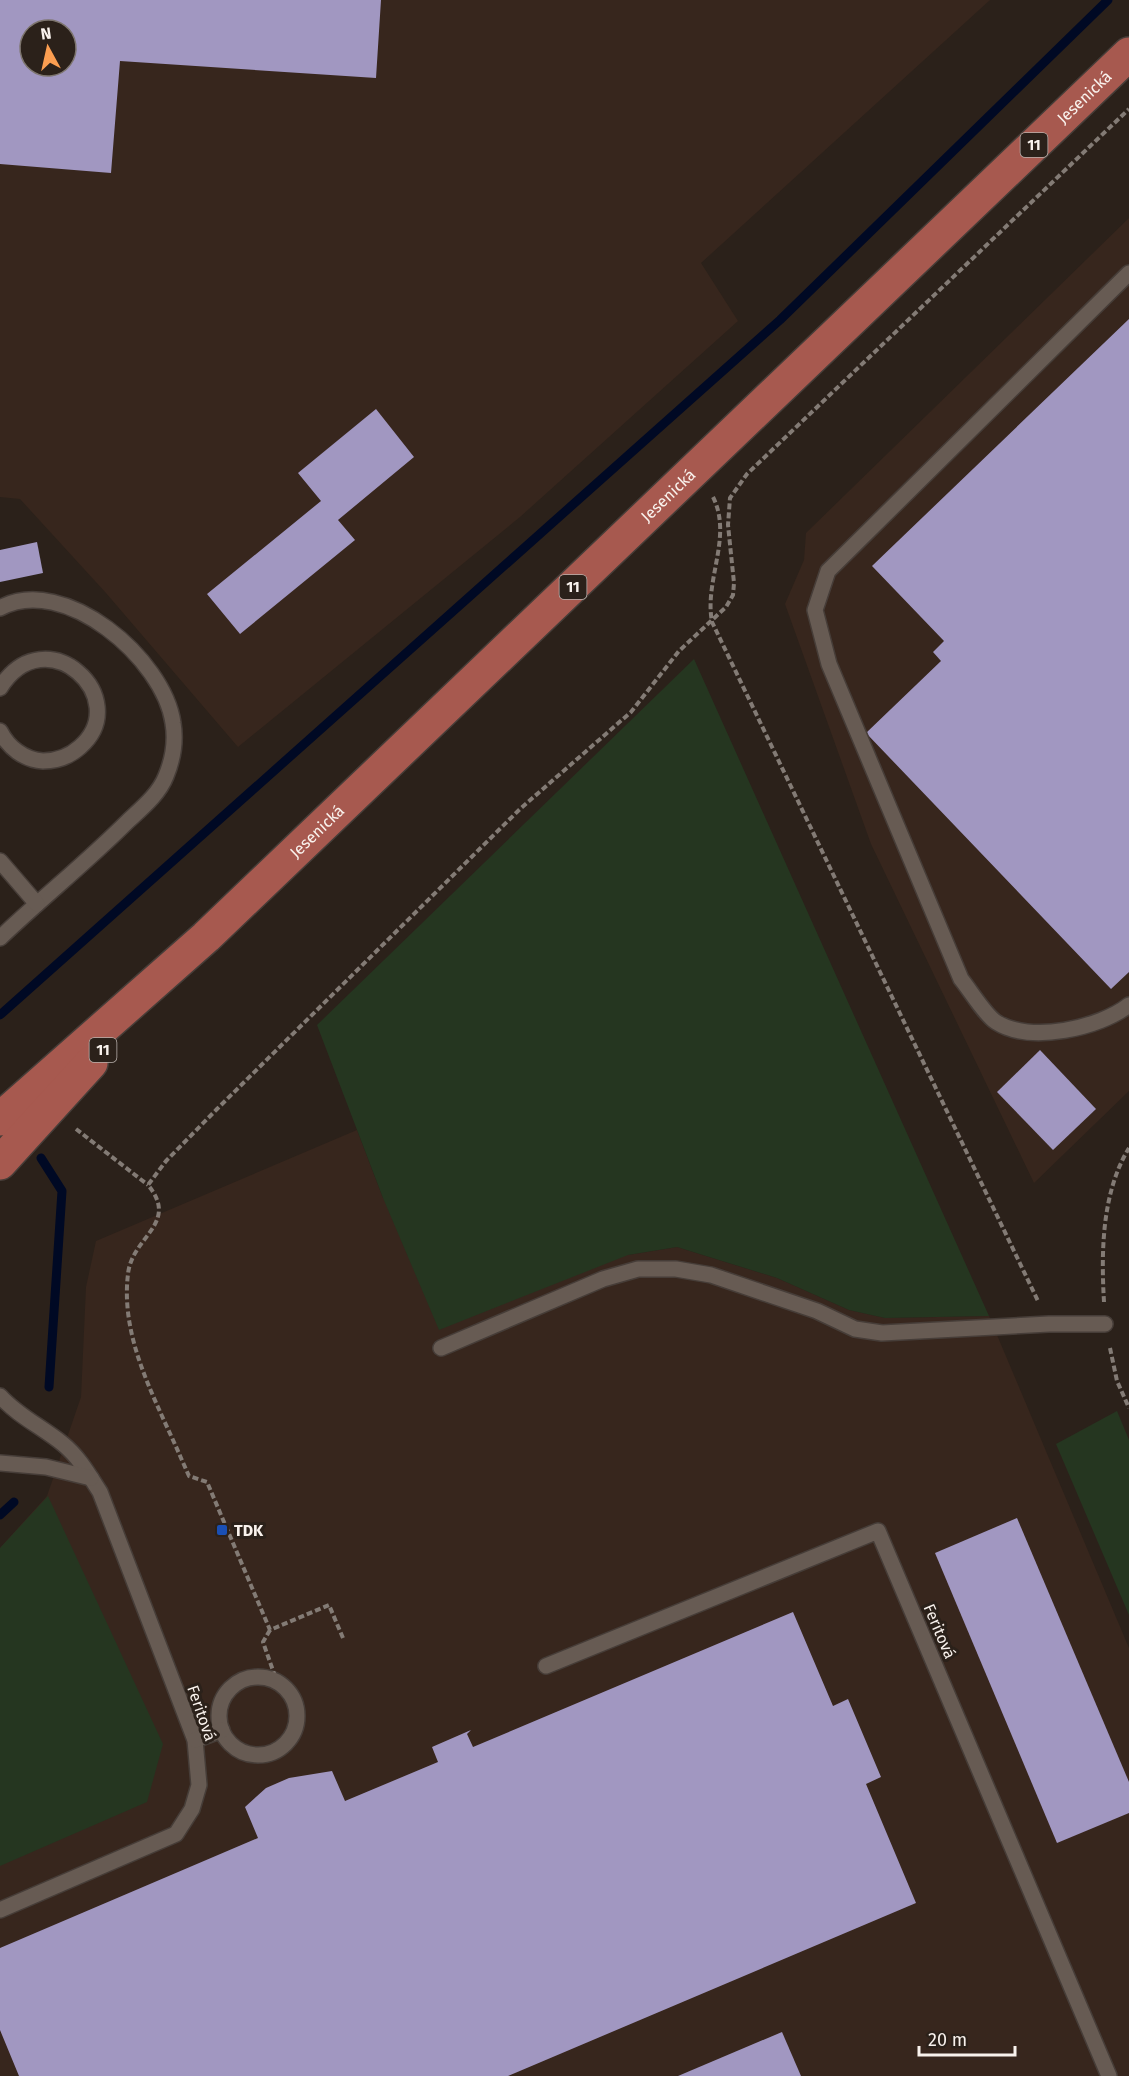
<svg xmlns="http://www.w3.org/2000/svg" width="1129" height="2076" font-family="'Fira Sans',sans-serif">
<rect width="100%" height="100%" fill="#2b211a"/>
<!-- built -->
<g fill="#37261d" fill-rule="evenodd">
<path d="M0 0H990L701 263 738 321 520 517 238 747 106 593 20 499 0 497ZM30 30H66V66H30Z"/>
<path d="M1129 218V1091L1034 1183 871 844 785 604 804 560 806 533Z"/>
<path d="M357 1130 383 1198 628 1255 677 1247 777 1278 849 1310 885 1318 989 1316 1129 1648V2076H0V1548L47 1496 81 1397 86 1287 96 1241Z"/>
</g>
<!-- green -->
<g fill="#253620">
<path d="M694 659 989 1316 885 1318 849 1310 777 1278 677 1247 628 1255 439 1330 383 1198 317 1025Z"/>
<path d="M1117 1411 1129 1440V1615L1056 1444Z"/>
<path d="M48 1496 163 1744 147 1802 0 1866V1548Z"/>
</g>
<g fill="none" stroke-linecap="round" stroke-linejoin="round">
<!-- stream -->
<g stroke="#000924" stroke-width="9">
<path d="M0 1015 780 320 1108 0"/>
<path d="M41 1158 62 1191 49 1387"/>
<path d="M0 1515 14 1502"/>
</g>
</g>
<!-- building -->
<g fill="#a197c1" fill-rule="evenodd">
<path d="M0 0H381L376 78 120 61 111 173 0 164ZM30 30H66V66H30Z"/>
<path d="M1129 319V972L1111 989 866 733 941 661 933 652 944 641 872 566Z"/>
<path d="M376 409 414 457 338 520 355 540 240 634 207 594 321 501 298 473Z"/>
<path d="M37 542 43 573 0 582V550Z"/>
<path d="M1040 1050 1096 1109 1053 1150 997 1092Z"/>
<path d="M1017 1518 1129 1782V1813L1057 1843 935 1553Z"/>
<path d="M793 1612 833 1706 848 1699 881 1777 866 1784 916 1903 508 2076H19L0 2030V1948L258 1838 245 1807 266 1788 289 1778 332 1771 345 1801 438 1762 432 1747 471 1730 467 1734 473 1747Z"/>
<path d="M782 2032 801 2076H678Z"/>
</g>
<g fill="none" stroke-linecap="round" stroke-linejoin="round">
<!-- service casing -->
<g stroke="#463d38" stroke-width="18">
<g id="service">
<path d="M1129 273 828 571 815 610 829 664 961 979C970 990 985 1015 996 1022 1030 1044 1100 1028 1129 1005"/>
<path d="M0 608C64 573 164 659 173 723 176 741 173 759 166 776 159 794 142 808 128 821 87 862 42 898 0 938"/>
<path d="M0 688C46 615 135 699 80 747 70 756 57 761 43 761 24 760 8 747 0 731"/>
<path d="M0 861 37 904"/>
<path d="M441 1348 603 1279 638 1269H676L711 1275 817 1311 855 1329 882 1333 1049 1324H1105"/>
<path d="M0 1396C18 1416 42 1427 63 1444 79 1457 89 1475 100 1492L195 1740 199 1785 192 1809 176 1834 0 1910"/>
<path d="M0 1463 46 1467 91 1478"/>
<path d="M546 1666 878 1531 1109 2076"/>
<circle cx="258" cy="1716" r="39"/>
<path d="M195 1740 222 1730"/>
</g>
</g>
<!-- primary casing -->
<g stroke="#463d38" stroke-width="36">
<g id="primary">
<path id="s1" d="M0 1119 206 937 1129 54"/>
<path d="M0 1163 91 1063"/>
</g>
</g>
<!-- path -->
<g stroke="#837b75" stroke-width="4" stroke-dasharray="6 3" stroke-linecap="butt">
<path d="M713 497C733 537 704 580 712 622L1038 1301"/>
<path d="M76 1129 148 1185"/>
<path d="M1104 1302C1101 1251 1102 1192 1129 1148"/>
<path d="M1110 1348 1117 1381 1129 1408"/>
<path d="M270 1630 263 1642 277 1682"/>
<path d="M343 1638 329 1605 270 1630 207 1482 189 1476 181 1458C156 1400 120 1339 128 1274 132 1236 180 1224 148 1185L166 1161 217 1109 520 809 631 712 679 651 726 607 733 595 734 583 728 525 730 498 747 474 1129 109"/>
</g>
<!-- service -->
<use href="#service" stroke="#675b53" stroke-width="15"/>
<!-- primary -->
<use href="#primary" stroke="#a7594f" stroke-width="33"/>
</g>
<!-- markers -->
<rect fill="#1a4fb4" stroke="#2b211a" stroke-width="2" x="216" y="1524" width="12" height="12" rx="3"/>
<g text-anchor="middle" stroke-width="6" stroke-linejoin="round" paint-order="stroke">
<!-- shield labels -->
<g fill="#2b211a" stroke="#bbb3ae" stroke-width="1.5">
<rect x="1020.5" y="133" width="27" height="24" rx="4.5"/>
<rect x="559.5" y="575" width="27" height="24" rx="4.5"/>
<rect x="89.5" y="1038" width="27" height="24" rx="4.5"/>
</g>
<g font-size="15" font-weight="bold" fill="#f9f2ed">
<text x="1034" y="150">11</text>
<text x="573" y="592">11</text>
<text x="103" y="1055">11</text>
</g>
<!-- street labels -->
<g font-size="16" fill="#f9f2ed" stroke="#2b211a">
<text dy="6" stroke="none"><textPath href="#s1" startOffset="1490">Jesenická</textPath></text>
<text dy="6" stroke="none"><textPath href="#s1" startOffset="914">Jesenická</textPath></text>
<text dy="6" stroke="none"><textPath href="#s1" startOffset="428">Jesenická</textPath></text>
<text transform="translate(940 1631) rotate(67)" y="6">Feritová</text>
<text transform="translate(202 1713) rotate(71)" y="6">Feritová</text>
</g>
<!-- poi labels -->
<g font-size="16" font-weight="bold" fill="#f9f2ed" stroke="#2b211a" text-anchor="start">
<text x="234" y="1536">TDK</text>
</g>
</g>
<!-- north arrow -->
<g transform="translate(48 48) rotate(352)"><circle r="28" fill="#2b211a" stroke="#7d756e" stroke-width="1.5"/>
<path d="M0-4.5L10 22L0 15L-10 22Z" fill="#fb9e51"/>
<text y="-9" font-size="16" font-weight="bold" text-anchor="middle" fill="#f9f2ed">N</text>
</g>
<!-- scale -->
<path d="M919 2046v9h96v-9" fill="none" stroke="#f9f2ed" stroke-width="3"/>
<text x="928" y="2046" font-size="18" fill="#f9f2ed" stroke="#2b211a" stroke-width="4.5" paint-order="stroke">20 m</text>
</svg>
